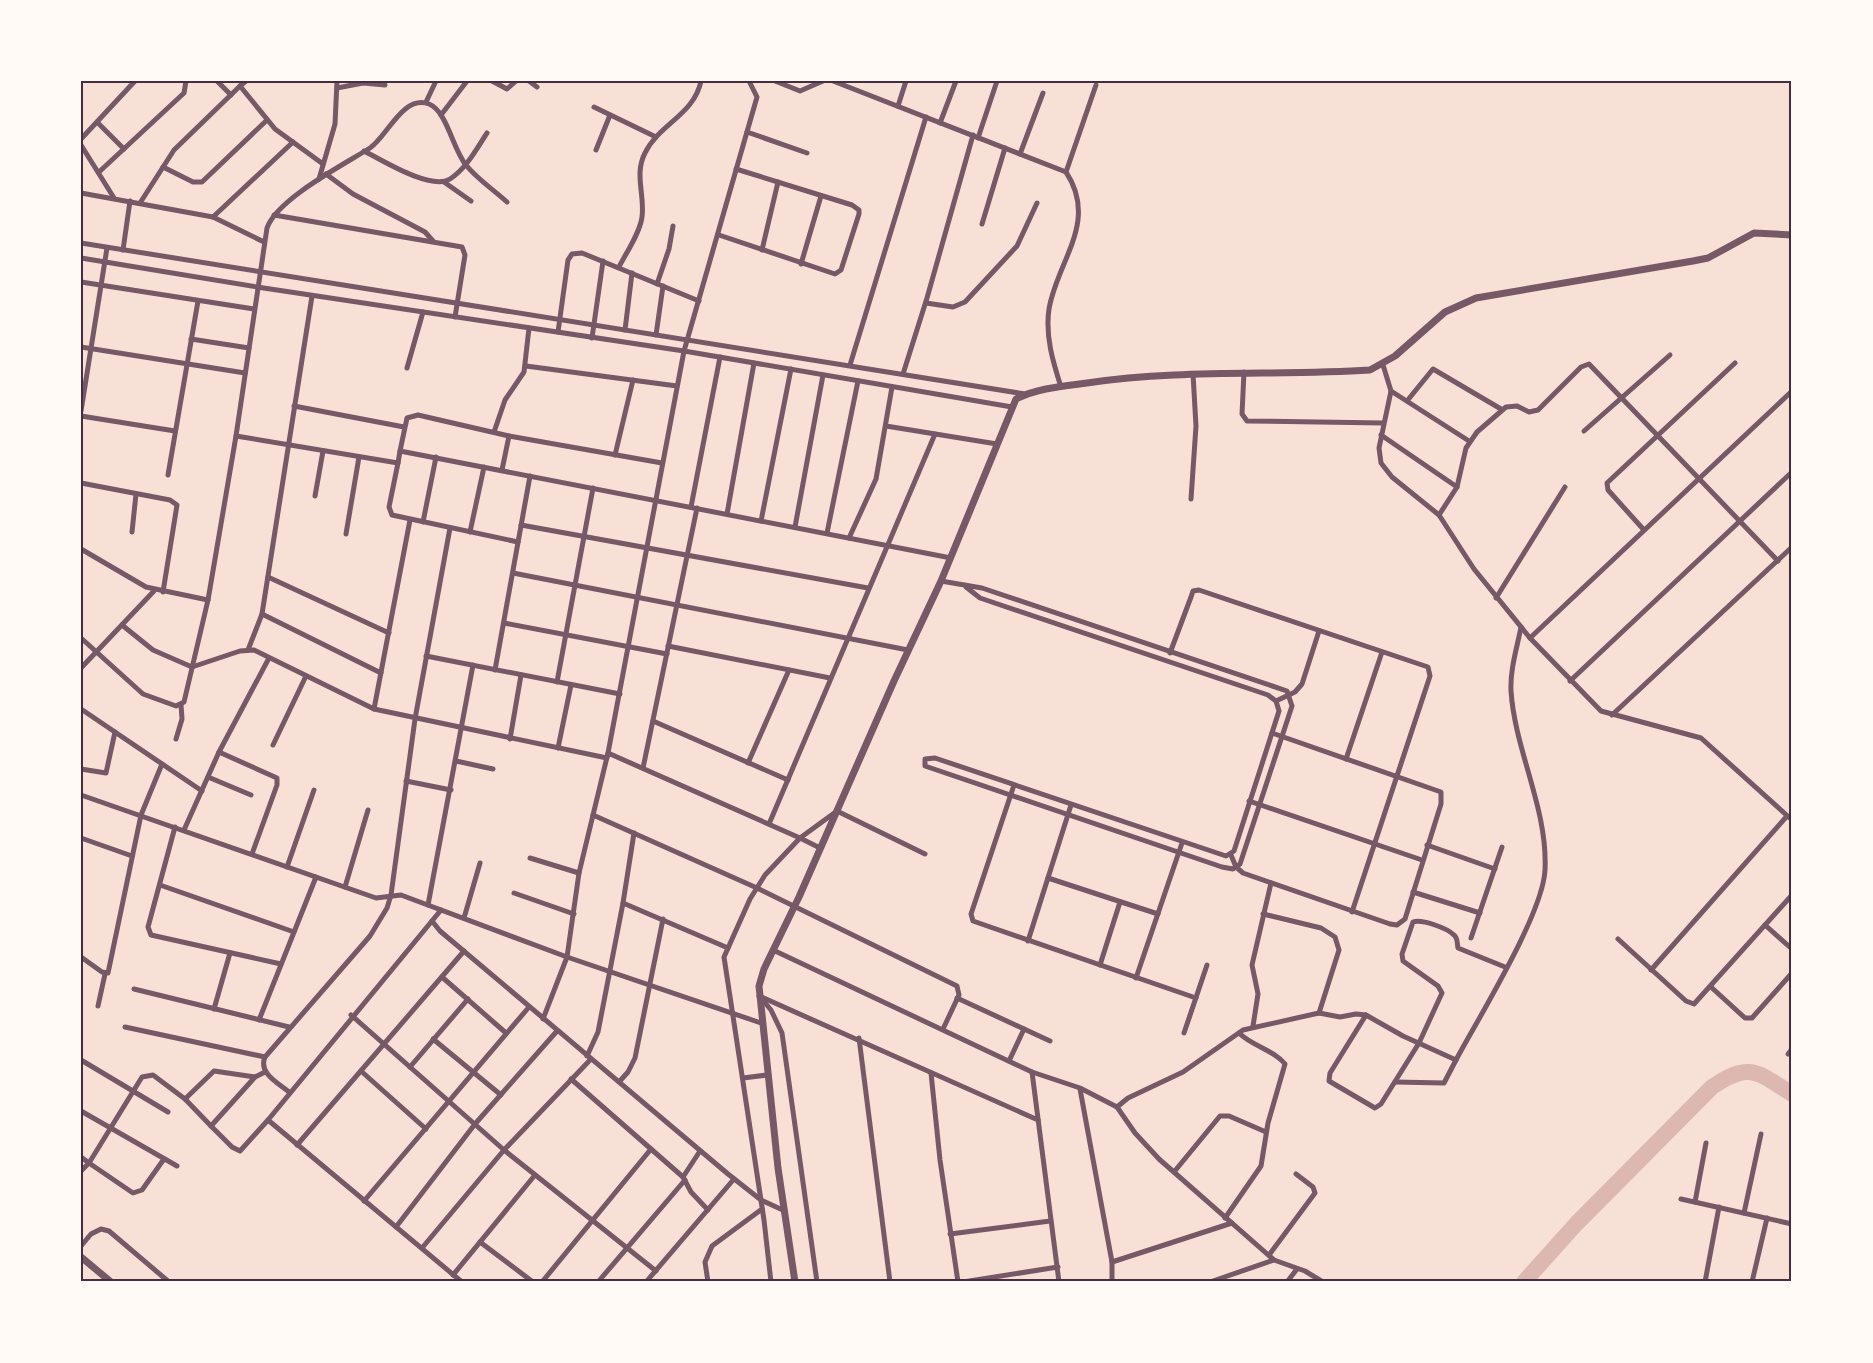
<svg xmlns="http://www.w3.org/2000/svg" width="1873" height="1363" font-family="Helvetica,sans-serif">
<rect width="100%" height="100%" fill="#f7e1d7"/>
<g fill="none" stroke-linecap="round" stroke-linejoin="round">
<!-- river -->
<path stroke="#dcb8b0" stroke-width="16" d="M1524 1282 1576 1224 1712 1087C1750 1061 1757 1072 1792 1094"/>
<!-- minor -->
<g stroke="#755966" stroke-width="5">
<path d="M217 81 231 95"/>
<path d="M246 81 240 86 275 129 323 164"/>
<path d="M492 81 507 89 516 81"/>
<path d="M529 81 537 87"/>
<path d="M775 81 800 91 823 81"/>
<path d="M833 81 1066 172C1099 222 1057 261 1049 309 1045 336 1053 362 1061 387"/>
<path d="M337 88 363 83 385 85"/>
<path d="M426 102 436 81"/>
<path d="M898 106 906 81"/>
<path d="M594 107 656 137"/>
<path d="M441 115 467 81"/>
<path d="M97 122 124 149"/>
<path d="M940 123 956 81"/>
<path d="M747 132 807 153"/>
<path d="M978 138 997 81"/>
<path d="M81 139 135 81"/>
<path d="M81 145 114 198"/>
<path d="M596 150 610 115"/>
<path d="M364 151C382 160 431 191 450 179 466 169 477 148 487 133"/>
<path d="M1020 154 1043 93"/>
<path d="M163 167 193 182H202L267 120"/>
<path d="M99 172 184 93 186 81"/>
<path d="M1066 172 1096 85"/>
<path d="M326 174 353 194 425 232 433 241"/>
<path d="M319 179 335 124 337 81"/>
<path d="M444 182 471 201"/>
<path d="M81 193 213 217 264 242"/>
<path d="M140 203 174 150 240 86"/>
<path d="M274 215 462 247 465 255 455 317"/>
<path d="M213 217 293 142"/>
<path d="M982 224 1005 148"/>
<path d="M719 235 835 274 841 270 859 214V210L852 205 736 169"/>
<path d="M81 243 1025 394"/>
<path d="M123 250 130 201"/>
<path d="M762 250 778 182"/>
<path d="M81 258 257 287 684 351 1012 407"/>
<path d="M801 264 821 196"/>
<path d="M619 267C626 253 640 233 642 217 645 195 634 174 645 153 659 124 694 115 701 81"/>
<path d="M81 282 254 309"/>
<path d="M657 284 669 249 673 226"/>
<path d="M926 303 953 307 965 302 1017 246 1037 203"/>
<path d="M625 330 632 273"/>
<path d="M558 332 568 260 572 254 582 253 699 301"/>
<path d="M656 335 663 286"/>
<path d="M592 338 603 261"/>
<path d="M191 339 249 348"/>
<path d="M81 347 245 373"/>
<path d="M850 365 926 117"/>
<path d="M1383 365 1391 391 1379 448 1381 463 1392 477 1439 515 1474 569 1530 638 1601 711 1701 738 1792 820"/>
<path d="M526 366 677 386"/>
<path d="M407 368 423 312"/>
<path d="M1244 372 1242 414 1247 421 1383 423"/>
<path d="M903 374 927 298 973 135"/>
<path d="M1391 391 1469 441"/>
<path d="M1407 401 1433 369 1501 409"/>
<path d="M294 406 404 427"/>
<path d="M81 411 107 248"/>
<path d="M81 416 175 431"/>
<path d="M886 426 997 444"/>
<path d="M1584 431 1670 355"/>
<path d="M494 432 505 400 524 372 529 328"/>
<path d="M1381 435 1457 487"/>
<path d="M236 436 398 463 400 451 951 558"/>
<path d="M400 451 407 418 418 415 509 436 662 463"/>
<path d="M615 455 633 380"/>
<path d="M398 463 389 507 392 515 518 542"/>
<path d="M502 470 509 436"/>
<path d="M168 475 198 301"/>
<path d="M81 483 170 500 177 505 163 592"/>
<path d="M315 496 323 451"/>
<path d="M1191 499 1196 426 1193 374"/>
<path d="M691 507 720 357"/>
<path d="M727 514 754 363"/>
<path d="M1439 515 1457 487 1466 448 1477 432 1506 407 1517 406 1529 412 1538 410 1581 367 1589 364 1778 561"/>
<path d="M761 521 791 369"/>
<path d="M423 522 436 457"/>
<path d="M521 525 868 588"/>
<path d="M795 527 823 375"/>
<path d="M1644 530 1608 490 1607 483 1735 363"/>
<path d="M132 532 136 494"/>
<path d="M470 532 484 467"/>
<path d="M827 533 858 381"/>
<path d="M346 534 359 457"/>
<path d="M849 538 876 479 892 387"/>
<path d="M81 549 146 587 208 600"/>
<path d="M513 573 908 650"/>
<path d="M268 577 389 633"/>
<path d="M941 581 982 588 1287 691 1292 706 1240 864 1233 869 1222 867 925 766V759L935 758 1226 856 1234 851 1279 711 1276 701 1268 695 980 598 966 587"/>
<path d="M1496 598 1565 487"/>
<path d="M262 614 381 673"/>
<path d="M504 623 667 654"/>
<path d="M122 625 153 650 192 667 240 651 254 650 374 709 607 758"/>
<path d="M81 638 143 694 176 706 184 702 208 600 236 436 267 228C277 199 343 165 370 148 387 137 403 94 429 104 447 111 453 150 466 165 477 179 494 190 507 202"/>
<path d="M1530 638 1792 391"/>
<path d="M668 646 830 678"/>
<path d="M248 650 262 614 312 296"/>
<path d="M1170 653 1191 597 1193 591 1199 590 1428 667 1430 676 1352 912"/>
<path d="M426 656 620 694"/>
<path d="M81 668 154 591"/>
<path d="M495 670 530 476"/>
<path d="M1570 681 1792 472"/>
<path d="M557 682 593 488"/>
<path d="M1276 701 1295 692 1302 684 1319 631"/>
<path d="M81 709 202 791"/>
<path d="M374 709 410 520"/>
<path d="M1612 715 1792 547"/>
<path d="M653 721 788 780"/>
<path d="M176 739 182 719 181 705"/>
<path d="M510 739 521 675"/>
<path d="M273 745 306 676"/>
<path d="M558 748 571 685"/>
<path d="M219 752 269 658"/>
<path d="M608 753 684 351 757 97 749 81"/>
<path d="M1346 759 1382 652"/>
<path d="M456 761 493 769"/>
<path d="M748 763 789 670"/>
<path d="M643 768 697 508"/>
<path d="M81 769 106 773 115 732"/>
<path d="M208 777 251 795"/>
<path d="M406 781 451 790"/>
<path d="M1014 785 971 914 973 921 1196 998"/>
<path d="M81 795 376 898 401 895 567 957 761 1023"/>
<path d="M1249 801 1422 860"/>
<path d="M593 815 757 888 957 986 959 995 943 1029"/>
<path d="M769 824 935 434"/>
<path d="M175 827 148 927 151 935 281 964"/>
<path d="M184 830 219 752 277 778V785L252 854"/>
<path d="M634 833 623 903 728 948"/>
<path d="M81 838 132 856"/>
<path d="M1427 845 1495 869"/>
<path d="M1231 855 1236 867 1243 873 1390 924 1397 925 1405 919 1441 804V792L1272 733"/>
<path d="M530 858 579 873"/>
<path d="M287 867 314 790"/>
<path d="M1048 878 1158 914"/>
<path d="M160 885 294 932"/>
<path d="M345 887 368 810"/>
<path d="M1413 892 1480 913"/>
<path d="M514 893 574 914"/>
<path d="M428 905 473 665"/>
<path d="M441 910 268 1120 462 1282"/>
<path d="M1263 914 1321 928 1335 937 1339 950 1319 1013"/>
<path d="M464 918 480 863"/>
<path d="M432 921 440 931 728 1174 761 1200 785 1211"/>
<path d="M1765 925 1792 949"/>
<path d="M1471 938 1502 847"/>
<path d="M1618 939 1686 1001 1694 1004 1792 895"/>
<path d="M1028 941 1071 805"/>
<path d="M773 950 1032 1072 1080 1088 1117 1107 1135 1133 1159 1159 1274 1260 1305 1271 1323 1282"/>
<path d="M81 957 102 972 108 973 141 815 162 764"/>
<path d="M1100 965 1120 902"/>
<path d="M1651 970 1787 816"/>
<path d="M442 977 506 1033"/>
<path d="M1136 978 1182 843"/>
<path d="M1711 987 1745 1018H1752L1792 973"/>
<path d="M134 989 289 1027"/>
<path d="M759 996 1038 1120"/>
<path d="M761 998 771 1010 782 1033 817 1282"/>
<path d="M957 998 1050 1041"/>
<path d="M98 1006 105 974"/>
<path d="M214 1009 230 953"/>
<path d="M351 1015 504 1150 656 1271"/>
<path d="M1366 1015 1330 1073 1329 1081 1375 1108 1381 1104 1419 1043 1442 993 1438 986 1403 961 1402 954 1413 922C1422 919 1447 928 1454 935 1458 938 1457 944 1458 948L1505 967"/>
<path d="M543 1019 567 957 579 873 608 753 800 838 837 811 925 854"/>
<path d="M259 1020 316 877"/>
<path d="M1253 1026 1258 994 1252 965 1271 883"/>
<path d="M125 1027 265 1057"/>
<path d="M1184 1033 1207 965"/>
<path d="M859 1038 890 1282"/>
<path d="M433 1039 501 1095"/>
<path d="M1788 1054 1792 1049"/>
<path d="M587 1056 598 1032 623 903"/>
<path d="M81 1060 168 1112"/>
<path d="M1009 1061 1024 1029"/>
<path d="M410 1067 468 999"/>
<path d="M361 1071 426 1129"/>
<path d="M1032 1072 1059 1282"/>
<path d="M931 1073 940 1160 958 1282"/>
<path d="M743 1078 767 1075"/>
<path d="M571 1079 683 1177 691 1192 708 1210"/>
<path d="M619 1082 628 1072 635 1058 663 919"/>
<path d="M1395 1082 1444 1083 1456 1060"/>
<path d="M1080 1089 1112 1262V1282"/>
<path d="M289 1092C278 1083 258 1073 265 1057L370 936 387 908 391 895 415 719 450 528"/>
<path d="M185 1099 214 1071 255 1077 265 1072"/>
<path d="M1117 1107 1128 1098 1183 1072 1243 1030 1319 1013 1340 1017 1356 1014 1366 1015 1403 1036 1456 1060C1479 1017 1543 914 1545 870 1548 809 1515 751 1511 691 1510 669 1517 648 1521 627"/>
<path d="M81 1111 177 1166"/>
<path d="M211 1126 232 1147 240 1151 268 1120"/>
<path d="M297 1145 464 951"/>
<path d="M81 1157 89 1163 81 1171"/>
<path d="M164 1159 142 1190 133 1193 89 1163 142 1077 153 1075 185 1099 211 1126 255 1077"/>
<path d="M1174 1172 1220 1116H1229L1266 1132"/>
<path d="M683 1177 700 1151"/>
<path d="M1681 1199 1792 1224"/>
<path d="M364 1201 529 1007"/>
<path d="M1695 1202 1706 1143"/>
<path d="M1744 1213 1761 1134"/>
<path d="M1225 1218 1261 1166 1268 1123 1285 1064C1274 1050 1252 1046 1239 1033"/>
<path d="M396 1227 475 1124 557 1031"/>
<path d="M950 1234 1050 1221"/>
<path d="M480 1242 533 1282"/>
<path d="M81 1246 91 1234 101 1229 109 1231 169 1282"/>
<path d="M422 1248 504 1150 591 1059"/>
<path d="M1269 1255 1315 1193 1313 1187 1296 1174"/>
<path d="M1112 1262 1232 1223"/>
<path d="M453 1275 535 1175"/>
<path d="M542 1282 651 1149"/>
<path d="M598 1282 685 1180"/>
<path d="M646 1282 734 1179"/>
<path d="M708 1282 705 1262 712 1246 762 1209"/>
<path d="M771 1282 764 1220 724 957 750 899 765 875 800 838 820 848"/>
<path d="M963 1282 1058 1267"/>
<path d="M1210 1282 1274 1260"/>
<path d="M1287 1282 1297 1269"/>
<path d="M1705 1282 1719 1207"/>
<path d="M1752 1282 1767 1218"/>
</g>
<!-- tertiary -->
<g stroke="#755966" stroke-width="7">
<path d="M81 1257 111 1282"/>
<path d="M795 1282 778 1168 759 986 764 969 799 897 894 681 941 581 1016 399C1037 388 1064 386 1087 383 1181 369 1275 376 1370 370L1395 356 1445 312 1476 298 1693 261 1708 258 1754 233 1792 235"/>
</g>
</g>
<!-- border -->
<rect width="1873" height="1363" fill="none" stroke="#fffaf5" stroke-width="165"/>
<rect x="82" y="82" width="1708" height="1198" fill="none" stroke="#4a2c40" stroke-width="2"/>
</svg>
